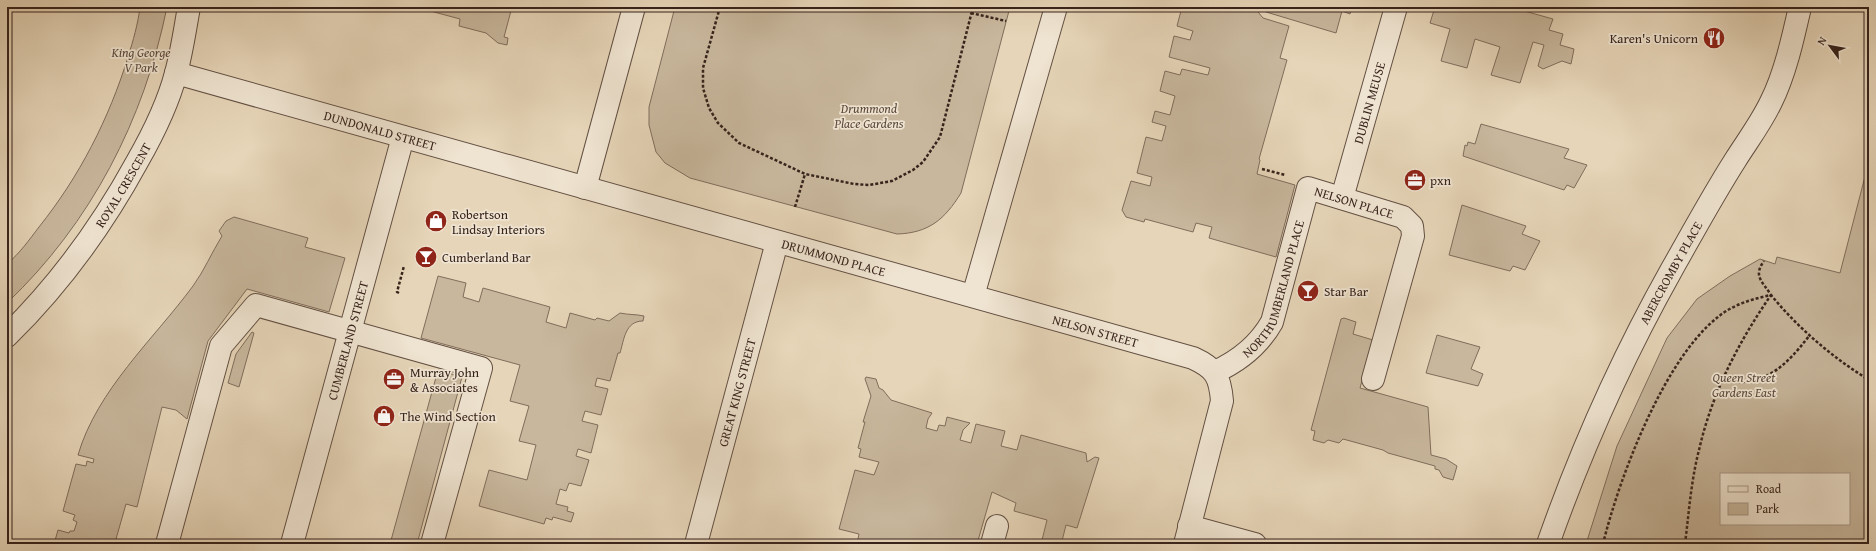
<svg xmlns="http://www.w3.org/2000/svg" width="1876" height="551" font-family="'Gentium Book Plus',serif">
<rect width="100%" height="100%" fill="#e6d5b8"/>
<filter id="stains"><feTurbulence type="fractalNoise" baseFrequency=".005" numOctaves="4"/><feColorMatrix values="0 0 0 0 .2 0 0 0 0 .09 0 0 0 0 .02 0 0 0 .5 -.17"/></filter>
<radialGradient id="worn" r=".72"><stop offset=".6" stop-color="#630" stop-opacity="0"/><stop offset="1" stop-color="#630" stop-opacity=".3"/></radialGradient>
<!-- green -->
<g fill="#c8b79d" stroke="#806d5c" fill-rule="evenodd">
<path d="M140 7H167C144 120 91 223 7 303V264C20 253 29 240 39 227 79 177 109 119 128 57 133 41 138 24 140 7Z"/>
<path d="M424 7H512L504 37 508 38 507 45 498 43 486 33 459 26 460 19 423 9Z"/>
<path d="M675 7H1010L961 193C945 219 929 233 897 234L690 178 665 163 656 152 649 125V107Z"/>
<path d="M1182 7H1254L1263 18 1289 26 1280 58 1287 60 1259 159 1260 160 1257 174 1295 185 1276 257 1209 238 1212 227 1196 223 1193 232 1145 219 1144 222 1126 217 1122 210 1131 181 1150 186 1152 177 1137 173 1146 137 1162 141 1166 126 1152 122 1155 111 1170 115 1175 96 1160 91 1165 71 1180 75 1182 69 1208 75 1210 68 1169 57 1174 36 1190 40 1193 31 1177 26Z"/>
<path d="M1264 7H1352L1350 14 1342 11 1336 33 1266 12Z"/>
<path d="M1435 7H1470L1482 10 1483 7H1510L1553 19 1549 30 1563 34 1560 45 1574 49 1571 64 1562 61 1543 69 1538 66 1544 45 1533 42 1520 83 1491 75 1500 47 1475 39 1467 68 1441 61 1450 29 1430 23Z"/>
<path d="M1481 124 1569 149 1564 158 1587 165 1574 188 1567 185 1564 190 1463 156 1465 145 1467 146 1468 142 1475 144Z"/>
<path d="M1869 161V544H1586L1617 446 1667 338 1697 299 1730 276 1760 259 1775 264 1777 257 1840 273ZM1721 474H1849V524H1721Z"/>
<path d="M1462 205 1526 226 1522 234 1540 241 1525 270 1513 266 1510 271 1449 255Z"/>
<path d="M234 217 308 238 305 247 345 258 329 312 247 289 208 341 187 419 176 410 162 407 137 507 126 504 116 539 133 544H54L58 530 69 533 70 531H74L77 522 73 520 75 515 63 511 76 464 86 466 87 461 93 463 94 459 78 455C97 390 153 340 193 286 204 271 212 252 222 236L219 231 226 221Z"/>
<path d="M438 276 466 283 463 297 479 302 483 288 550 307 546 322 566 328 570 313 595 320 597 318 609 321 620 313C629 315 635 314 644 316L643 321C625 321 624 340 620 353H618L610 381 597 378 595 386 608 389 601 415 585 411 582 421 598 425 591 453 578 449 576 456 589 460 581 486 569 483 566 491 560 489 556 504 568 507 567 511 574 513 571 522 553 517 552 520 546 518 544 524 479 506 489 470 527 480 536 445 519 441 529 406 510 401 520 365 421 338Z"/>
<path d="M1344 318 1356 322 1353 334 1373 340 1360 388 1428 407 1431 455 1446 459 1457 466 1453 480 1443 477 1439 470 1435 469V466L1388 453 1383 450 1343 439 1339 443 1328 440 1324 443 1313 440 1315 431 1311 430 1341 319Z"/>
<path d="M252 332 254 333 239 387 228 383 236 354Z"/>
<path d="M1437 335 1480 347 1471 369 1483 374 1478 386 1426 373Z"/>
<path d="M438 370 462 377 417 544H390Z"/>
<path d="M866 377 876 379 879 388 883 390 891 400 932 413 928 419 926 428 937 431 939 425 945 426 947 417 970 423 963 430 960 440 971 443 976 424 1005 431 1001 446 1017 450 1021 435 1086 453 1087 462 1095 457 1099 458 1077 528 1066 525 1062 541 1073 544H1041L1047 520 1014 511 1016 503 992 492 977 544H857L859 534 839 529 855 470 874 475 879 462 859 457 861 449 858 448 865 422H863L871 396 865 379Z"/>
</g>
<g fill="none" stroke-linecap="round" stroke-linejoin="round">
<!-- minor casing -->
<g stroke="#635043" stroke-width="24">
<g id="minor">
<path id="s1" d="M176 73 1193 358C1215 368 1220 376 1222 401L1185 544"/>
<path d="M585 188 634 7"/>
<path id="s2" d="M1342 198 1396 7"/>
<path d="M973 296 1056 7"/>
<path id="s3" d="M7 336C59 285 102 226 137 162 153 134 168 104 176 73 182 51 185 29 189 7"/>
<path id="s4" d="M1215 372C1239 361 1259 345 1272 322L1308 188 1403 217 1412 226 1413 236 1373 379"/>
<path d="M1189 526 1255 544"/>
<path d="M167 544 221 346 256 305 481 368 432 544"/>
<path id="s5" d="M292 544 403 137"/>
<path id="s6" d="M696 544 777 242"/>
<path d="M992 544 997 526"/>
<path id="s7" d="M1548 544C1582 447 1622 358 1672 269 1693 232 1713 195 1736 159 1748 140 1761 123 1771 102 1785 74 1793 38 1800 7"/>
</g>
</g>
<!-- path -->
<g stroke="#37231c" stroke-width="2.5" stroke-dasharray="3 2" stroke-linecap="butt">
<path d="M720 7 703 68V88L709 108 718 123 739 143 805 174 854 184 869 185 892 181 913 170 923 162 940 137 973 7"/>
<path d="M971 13 1006 21"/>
<path d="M1262 169 1285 175"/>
<path d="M795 207 805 174"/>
<path d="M399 293 397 292 404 266"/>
<path d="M1722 380C1763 389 1786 366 1809 336"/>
<path d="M1603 544C1619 478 1664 359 1718 317 1732 305 1752 299 1771 295 1799 329 1832 357 1869 380"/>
<path d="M1685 544C1689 512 1691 481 1699 450 1712 393 1738 343 1771 295 1762 281 1753 276 1764 261"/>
</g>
<!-- minor -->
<use href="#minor" stroke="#efe4d1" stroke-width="22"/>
</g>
<!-- icons -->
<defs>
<g id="restaurant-disc" transform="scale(1.15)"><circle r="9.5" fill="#8f2418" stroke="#efe4d1"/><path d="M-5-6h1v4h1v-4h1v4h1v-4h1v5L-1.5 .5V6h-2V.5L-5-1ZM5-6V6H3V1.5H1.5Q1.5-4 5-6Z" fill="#fff"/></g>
<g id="office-disc" transform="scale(1.15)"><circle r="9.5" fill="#8f2418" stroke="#efe4d1"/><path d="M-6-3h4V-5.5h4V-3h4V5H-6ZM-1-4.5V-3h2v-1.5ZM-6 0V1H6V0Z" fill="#fff"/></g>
<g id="shop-disc" transform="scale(1.15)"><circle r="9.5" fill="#8f2418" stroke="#efe4d1"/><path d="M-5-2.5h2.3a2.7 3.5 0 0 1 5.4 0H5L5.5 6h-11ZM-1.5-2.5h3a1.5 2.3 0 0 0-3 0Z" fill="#fff"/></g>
<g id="bar-disc" transform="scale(1.15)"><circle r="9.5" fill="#8f2418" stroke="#efe4d1"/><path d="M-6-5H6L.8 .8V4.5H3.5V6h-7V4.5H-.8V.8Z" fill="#fff"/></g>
</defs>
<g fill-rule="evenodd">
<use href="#restaurant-disc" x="1714" y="38"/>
<use href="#office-disc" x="1415" y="180"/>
<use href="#shop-disc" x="436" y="221"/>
<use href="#bar-disc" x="426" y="257"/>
<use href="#bar-disc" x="1308" y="291"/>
<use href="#office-disc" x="394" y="379"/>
<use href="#shop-disc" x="384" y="416"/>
</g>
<g text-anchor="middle" stroke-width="3.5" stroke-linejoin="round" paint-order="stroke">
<!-- poi labels -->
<g font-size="13" fill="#37231c" stroke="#efe4d1" text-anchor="start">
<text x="1698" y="43" text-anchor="end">Karen's Unicorn</text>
<text x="1430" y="185">pxn</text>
<text x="452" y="219">Robertson<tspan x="452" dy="15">Lindsay Interiors</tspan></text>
<text x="442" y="262">Cumberland Bar</text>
<text x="1324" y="296">Star Bar</text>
<text x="410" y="377">Murray John<tspan x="410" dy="15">&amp; Associates</tspan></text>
<text x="400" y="421">The Wind Section</text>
</g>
<!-- park labels -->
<g font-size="13" font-style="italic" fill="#5b483c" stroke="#efe4d1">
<text x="141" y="57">King George<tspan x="141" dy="15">V Park</tspan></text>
<text x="869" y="113">Drummond<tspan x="869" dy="15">Place Gardens</tspan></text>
<text x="1744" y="382">Queen Street<tspan x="1744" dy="15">Gardens East</tspan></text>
</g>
<!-- street labels -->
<g font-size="13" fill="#37231c" stroke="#efe4d1">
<text dy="5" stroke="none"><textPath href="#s2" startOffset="99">DUBLIN MEUSE</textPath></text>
<text dy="5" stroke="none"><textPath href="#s1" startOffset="212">DUNDONALD STREET</textPath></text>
<text dy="5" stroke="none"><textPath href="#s3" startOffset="191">ROYAL CRESCENT</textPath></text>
<text dy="5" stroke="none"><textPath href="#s4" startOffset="264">NELSON PLACE</textPath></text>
<text dy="5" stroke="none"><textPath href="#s1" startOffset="683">DRUMMOND PLACE</textPath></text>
<text dy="5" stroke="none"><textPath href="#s7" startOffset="298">ABERCROMBY PLACE</textPath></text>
<text dy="5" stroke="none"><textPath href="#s4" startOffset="108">NORTHUMBERLAND PLACE</textPath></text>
<text dy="5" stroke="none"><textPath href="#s1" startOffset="955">NELSON STREET</textPath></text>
<text dy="5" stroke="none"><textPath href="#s5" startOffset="211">CUMBERLAND STREET</textPath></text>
<text dy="5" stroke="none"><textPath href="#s6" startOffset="157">GREAT KING STREET</textPath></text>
</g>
</g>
<!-- margin -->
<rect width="1876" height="551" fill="none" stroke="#e6d5b8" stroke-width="24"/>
<rect x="8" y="8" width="1860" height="535" fill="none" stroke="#37231c" stroke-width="2"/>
<rect x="12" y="12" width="1852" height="527" fill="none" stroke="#37231c"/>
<!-- legend -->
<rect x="1720" y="473" width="130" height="52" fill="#efe4d1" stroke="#a59789"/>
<rect x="1728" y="486" width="20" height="6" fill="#efe4d1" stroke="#a59789"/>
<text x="1756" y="493" font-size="12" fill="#37231c">Road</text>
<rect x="1728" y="503" width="20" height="12" fill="#c8b79d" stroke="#a59789"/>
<text x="1756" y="513" font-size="12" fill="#37231c">Park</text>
<!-- north arrow -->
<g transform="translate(1830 46) rotate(302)" stroke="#efe4d1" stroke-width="3" paint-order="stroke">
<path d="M0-3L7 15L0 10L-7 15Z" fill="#37231c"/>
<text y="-6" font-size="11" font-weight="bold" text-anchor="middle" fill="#37231c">N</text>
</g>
<rect width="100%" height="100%" filter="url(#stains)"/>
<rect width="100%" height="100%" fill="url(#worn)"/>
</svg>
